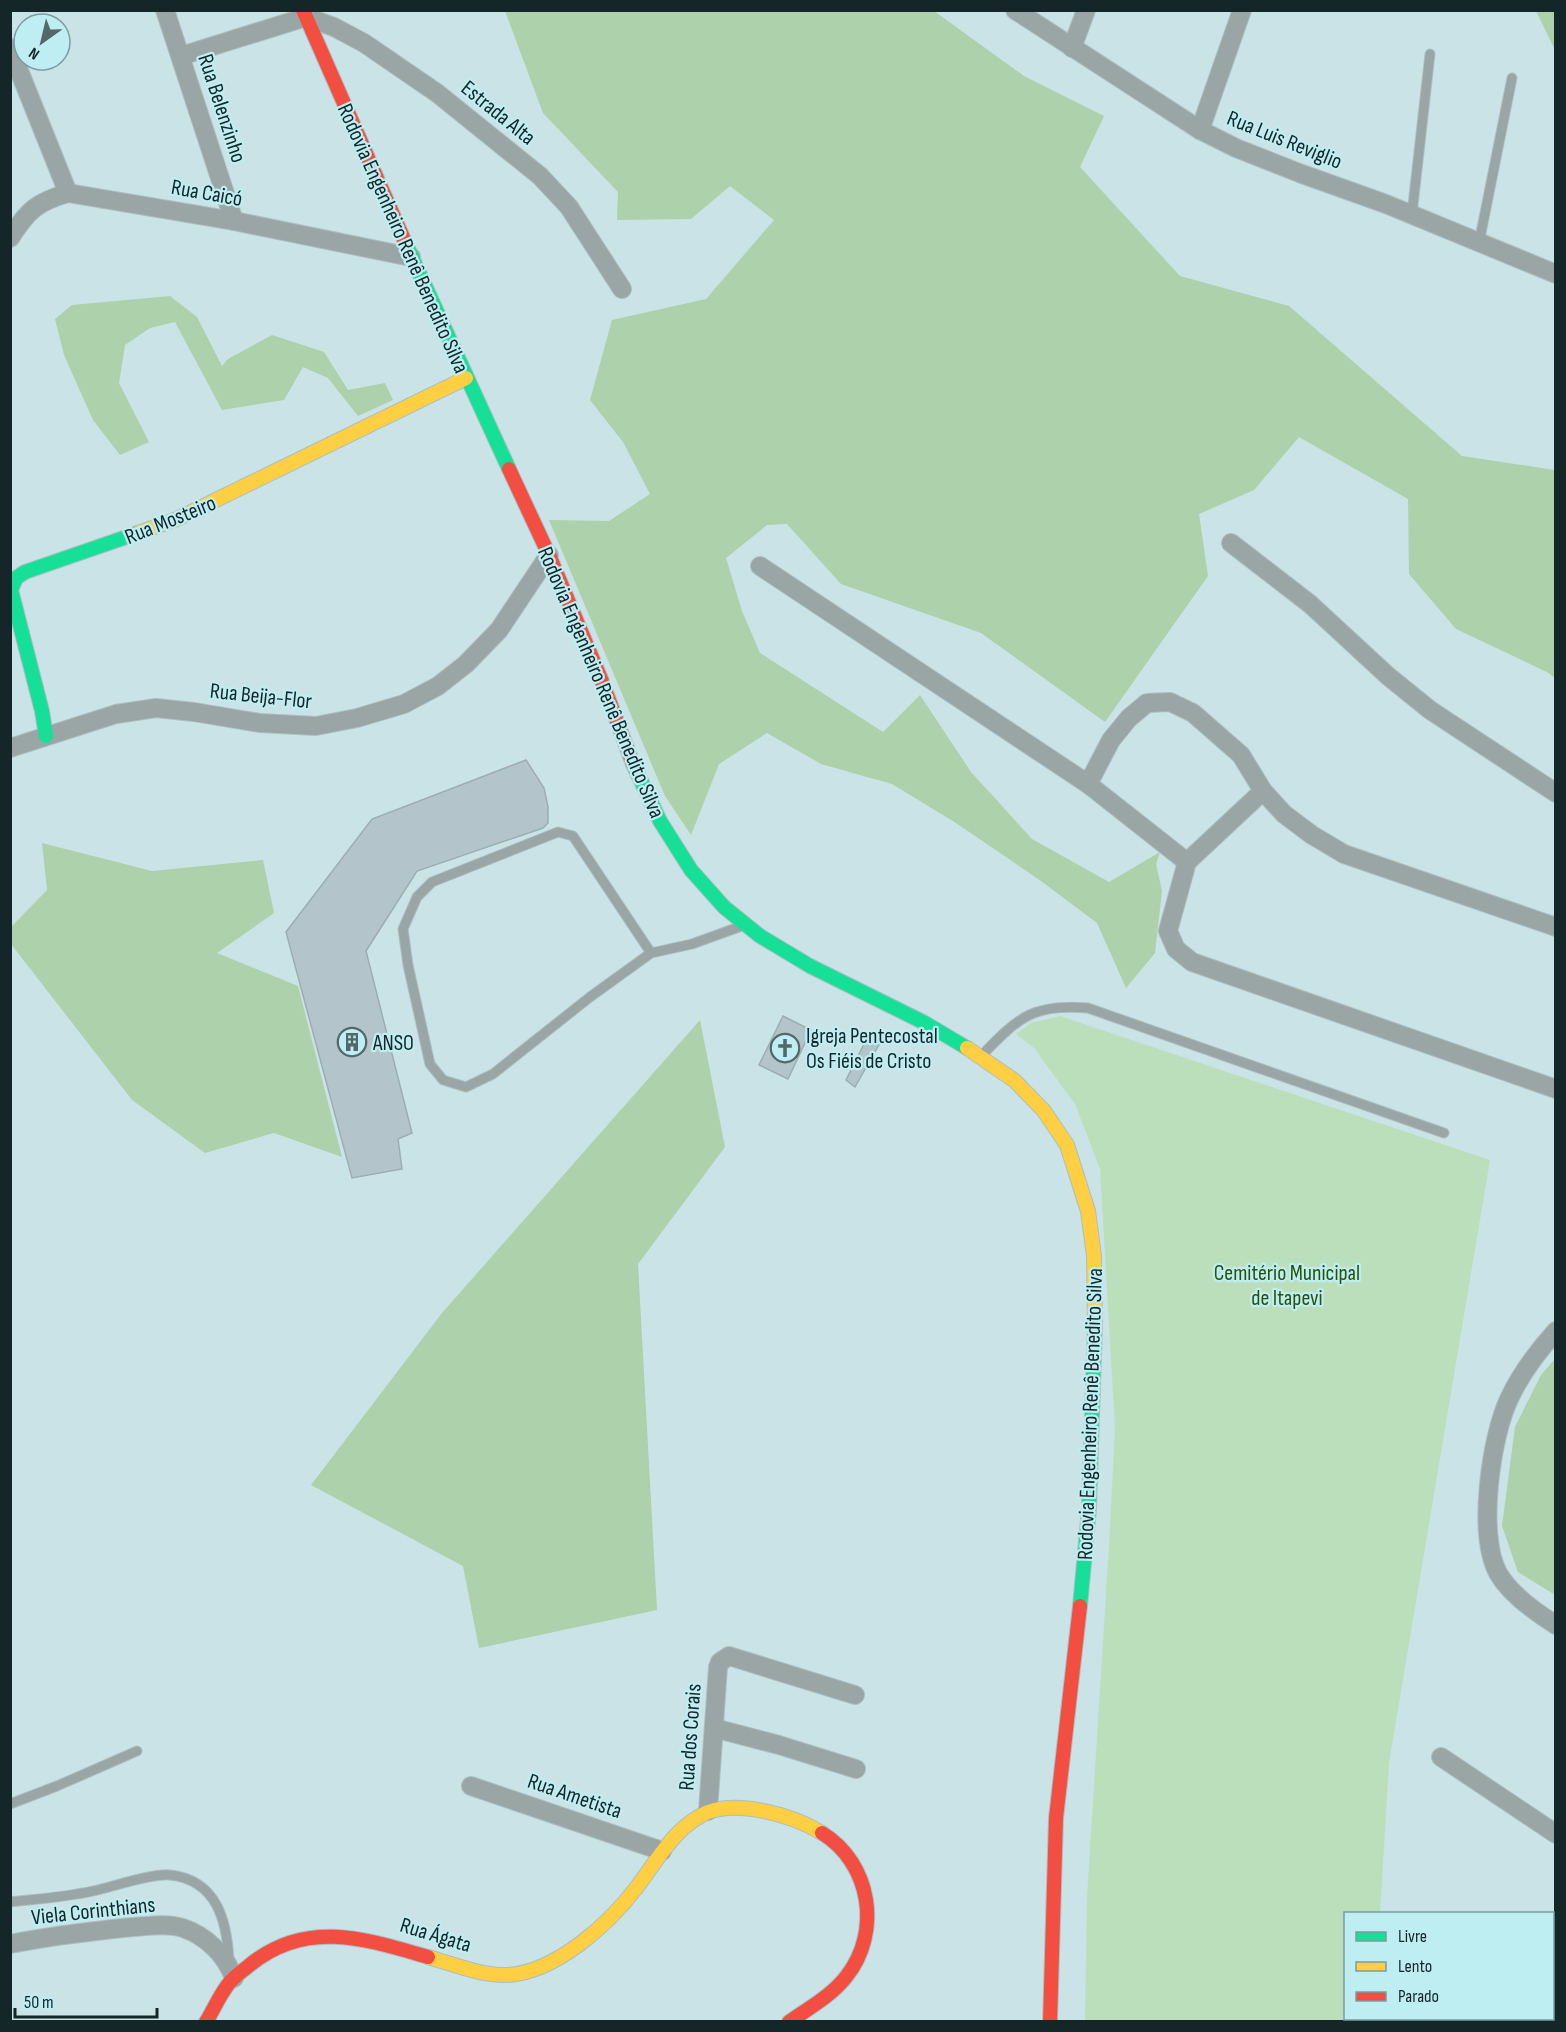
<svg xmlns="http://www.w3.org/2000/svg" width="1566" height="2032" font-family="'Sofia Sans Condensed',sans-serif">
<rect width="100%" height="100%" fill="#cae3e6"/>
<!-- green -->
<path fill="#bbdfbb" d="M1060 1016 1490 1160 1389 1763 1380 1913 1346 1914V2018H1414L1416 2021H1085L1087 1897 1109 1546 1115 1429 1100 1169 1075 1104 1034 1048 1016 1034 1031 1023Z"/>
<!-- forest -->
<g fill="#acd1ab">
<path d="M505 11H934L1024 76 1104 116 1080 167 1180 276 1289 306 1462 456 1555 470V678L1547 672 1456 629 1409 574 1408 499 1299 437 1254 490 1199 514 1208 576 1105 722 981 633 841 584 787 524 767 525 726 558 742 611 760 653 883 732 920 695 971 772 1032 839 1109 882 1160 852 1156 864 1162 891 1155 953 1126 988 1097 923 1041 881 956 823 892 784 821 764 767 733 719 764 691 835 665 796 549 520 609 521 650 494 623 442 590 400 612 320 706 299 774 220 730 186 691 219 617 220 618 192 543 113Z"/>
<path d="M1536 11H1555V50Z"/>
<path d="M170 296 197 317 222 366 228 359 272 335 324 352 348 390 385 383 393 400 358 416 328 378 303 367 284 400 222 410 175 322 150 328 125 345 119 383 149 442 120 455 93 420 64 355 55 319 72 305Z"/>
<path d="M42 843 152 871 263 860 274 913 217 953 298 986 342 1157 274 1133 205 1153 132 1100 11 944V927L47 890Z"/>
<path d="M700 1020 725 1147 638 1264 657 1610 479 1648 463 1566 311 1485 442 1313Z"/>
<path d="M1555 1359V1595L1518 1572 1502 1526 1515 1427 1541 1375Z"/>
</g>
<!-- building -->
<g fill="#b3c5ca" stroke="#9cadb3" stroke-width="1.5">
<path d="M526 760 544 788 548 807V823L543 828 417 871 366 951 412 1133 398 1139 402 1169 352 1178 286 932 372 819Z"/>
<path d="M783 1016 811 1030 788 1079 759 1065Z"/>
<path d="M868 1036 880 1043 855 1087 846 1080Z"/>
</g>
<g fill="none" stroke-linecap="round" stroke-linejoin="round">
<!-- lane casing -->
<g stroke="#acbfc1" stroke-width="11">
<g id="lane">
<path d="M1412 214 1430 54"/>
<path d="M1479 243 1512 78"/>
<path d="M651 953 573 836 558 832 432 882 417 897 403 929 408 965 430 1064 443 1080 466 1087 493 1074 590 997 651 953 692 944 739 927"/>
<path d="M983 1054C1019 1017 1034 1003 1088 1008L1444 1133"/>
<path d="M10 1804 57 1786 137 1751"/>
<path d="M10 1902C38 1899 66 1897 93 1891 112 1887 153 1873 170 1875 217 1880 227 1921 229 1961"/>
</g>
</g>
<!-- street casing -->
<g stroke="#acbfc1" stroke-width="20">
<g id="street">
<path d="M165 10 234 221"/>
<path d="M1015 10 1200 130 1236 148 1302 174 1386 204 1556 274"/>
<path d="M10 48 68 193"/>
<path d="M1072 48 1086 10"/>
<path d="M181 56 306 17 334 27 364 43 437 93 540 176 569 207 622 289"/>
<path d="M1200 130 1242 10"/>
<path d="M10 238C28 210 37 202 68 193L234 221 411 257"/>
<path d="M1231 543 1310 604 1388 676 1430 710 1556 793"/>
<path d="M760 566 1088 784 1187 862"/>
<path d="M10 748 116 714 156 708 194 712 260 723 316 726 357 718 404 704 438 686 466 664 499 630 549 555"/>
<path d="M1088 784 1111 740 1129 718 1147 703 1170 702 1193 713 1241 755 1263 791 1284 814 1312 835 1344 854 1556 927"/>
<path d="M1263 791 1187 862 1168 931 1176 949 1192 962 1556 1089"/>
<path d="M1556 1331C1537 1352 1521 1373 1509 1399 1491 1437 1477 1534 1498 1573 1510 1594 1535 1612 1556 1625"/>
<path d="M714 1728 779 1745 856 1769"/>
<path d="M1441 1757 1556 1834"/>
<path d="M471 1786 662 1851"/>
<path d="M708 1811 718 1667 720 1662 729 1656 855 1695"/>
<path d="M10 1944C51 1936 92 1931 133 1927 149 1926 168 1923 183 1928 207 1936 226 1956 234 1978"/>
<path d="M1513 2018 1517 2022"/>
</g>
</g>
<!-- fast casing -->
<g stroke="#acbfc1" stroke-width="16">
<g id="fast">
<path d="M405 242 509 469"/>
<path d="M46 736 42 711 11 590 16 578 25 572 138 533"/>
<path d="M633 764 660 821 691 870 724 907 760 936 810 966 925 1023 967 1048"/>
<path d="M1080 1606 1089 1509 1095 1323"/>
</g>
</g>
<!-- slow casing -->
<g stroke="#acbfc1" stroke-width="16">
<g id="slow">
<path d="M138 533 177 519 466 378"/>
<path d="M967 1048 1015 1081 1044 1111 1067 1145 1088 1211 1094 1256 1095 1323"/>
<path d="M428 1957C453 1964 481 1976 508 1975 556 1972 609 1924 637 1887 656 1862 672 1832 700 1816 732 1797 792 1815 822 1833"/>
</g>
</g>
<!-- jam casing -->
<g stroke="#acbfc1" stroke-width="16">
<g id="jam">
<path d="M303 10 405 242"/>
<path d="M509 469 549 555 601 679 633 764"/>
<path d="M206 2022C214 2009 220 1994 230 1982 236 1975 244 1970 251 1964 307 1919 366 1939 428 1957"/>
<path d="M789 2022C809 2008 831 1996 846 1977 882 1932 871 1863 822 1833"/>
<path d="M1050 2022 1056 1818 1080 1606"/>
</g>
</g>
<!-- lane -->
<use href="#lane" stroke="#9aa5a5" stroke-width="9"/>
<!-- street -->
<use href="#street" stroke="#9aa5a5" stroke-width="18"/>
<!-- fast -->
<use href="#fast" stroke="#16e098" stroke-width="14"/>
<!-- slow -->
<use href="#slow" stroke="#ffcf43" stroke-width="14"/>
<!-- jam -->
<use href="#jam" stroke="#f24e42" stroke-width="14"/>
</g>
<!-- icons -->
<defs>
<g id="building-ring" transform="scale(1.5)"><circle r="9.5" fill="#beedf2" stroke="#54686a" stroke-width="1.5"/><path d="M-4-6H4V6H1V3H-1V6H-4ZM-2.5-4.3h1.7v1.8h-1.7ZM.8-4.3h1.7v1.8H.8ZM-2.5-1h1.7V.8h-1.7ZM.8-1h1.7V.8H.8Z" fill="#54686a"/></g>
<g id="church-ring" transform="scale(1.5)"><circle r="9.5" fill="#beedf2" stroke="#54686a" stroke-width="1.5"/><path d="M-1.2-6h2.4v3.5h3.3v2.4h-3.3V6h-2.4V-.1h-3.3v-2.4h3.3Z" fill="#54686a"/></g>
</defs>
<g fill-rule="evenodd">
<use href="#building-ring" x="352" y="1042"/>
<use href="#church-ring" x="785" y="1048"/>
</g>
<g text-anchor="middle" stroke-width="4.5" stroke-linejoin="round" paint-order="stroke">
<!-- street labels -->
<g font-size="22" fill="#142628" stroke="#beedf2">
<text transform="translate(223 108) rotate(72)" y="8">Rua Belenzinho</text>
<text transform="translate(499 112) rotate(39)" y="8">Estrada Alta</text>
<text transform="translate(1285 139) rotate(22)" y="8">Rua Luis Reviglio</text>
<text transform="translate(207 192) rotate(10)" y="8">Rua Caicó</text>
<text transform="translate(404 238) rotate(66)" y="8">Rodovia Engenheiro Renê Benedito Silva</text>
<text transform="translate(170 519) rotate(-22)" y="8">Rua Mosteiro</text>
<text transform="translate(602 682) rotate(67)" y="8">Rodovia Engenheiro Renê Benedito Silva</text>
<text transform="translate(261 695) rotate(6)" y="8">Rua Beija-Flor</text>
<text transform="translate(1089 1414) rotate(-88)" y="8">Rodovia Engenheiro Renê Benedito Silva</text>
<text transform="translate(689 1737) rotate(-86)" y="8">Rua dos Corais</text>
<text transform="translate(575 1795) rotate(19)" y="8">Rua Ametista</text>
<text transform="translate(93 1910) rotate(-6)" y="8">Viela Corinthians</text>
<text transform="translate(436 1934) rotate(17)" y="8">Rua Ágata</text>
</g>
<!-- poi labels -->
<g font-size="22" fill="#142628" stroke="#beedf2" text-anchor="start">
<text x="806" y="1043">Igreja Pentecostal<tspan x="806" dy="25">Os Fiéis de Cristo</tspan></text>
<text x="373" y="1050">ANSO</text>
</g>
<!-- park labels -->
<g font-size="22" fill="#285207" stroke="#beedf2">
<text x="1287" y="1280">Cemitério Municipal<tspan x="1287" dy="25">de Itapevi</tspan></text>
</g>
</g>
<!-- border -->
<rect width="1566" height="2032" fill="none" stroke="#142628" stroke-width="24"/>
<!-- legend -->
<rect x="1344" y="1912" width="210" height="108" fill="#beedf2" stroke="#7a9da1" stroke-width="1.5"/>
<rect x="1356" y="1932" width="30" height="9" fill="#16e098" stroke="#7a9da1" stroke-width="1.5"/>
<text x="1398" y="1942" font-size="18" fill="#142628">Livre</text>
<rect x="1356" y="1962" width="30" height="9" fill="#ffcf43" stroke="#7a9da1" stroke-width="1.5"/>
<text x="1398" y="1972" font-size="18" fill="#142628">Lento</text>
<rect x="1356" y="1992" width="30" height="9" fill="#f24e42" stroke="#7a9da1" stroke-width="1.5"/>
<text x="1398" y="2002" font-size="18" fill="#142628">Parado</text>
<!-- north arrow -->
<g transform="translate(42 42) rotate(214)"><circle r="28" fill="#beedf2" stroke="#7a9da1" stroke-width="1.5"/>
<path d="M0-4.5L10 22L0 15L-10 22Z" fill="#54686a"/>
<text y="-9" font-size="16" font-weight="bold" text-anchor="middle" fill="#142628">N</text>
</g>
<!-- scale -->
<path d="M15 2008v9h142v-9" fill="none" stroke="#142628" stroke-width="3"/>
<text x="24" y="2008" font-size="18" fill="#142628" stroke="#beedf2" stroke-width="4.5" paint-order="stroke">50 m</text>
</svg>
